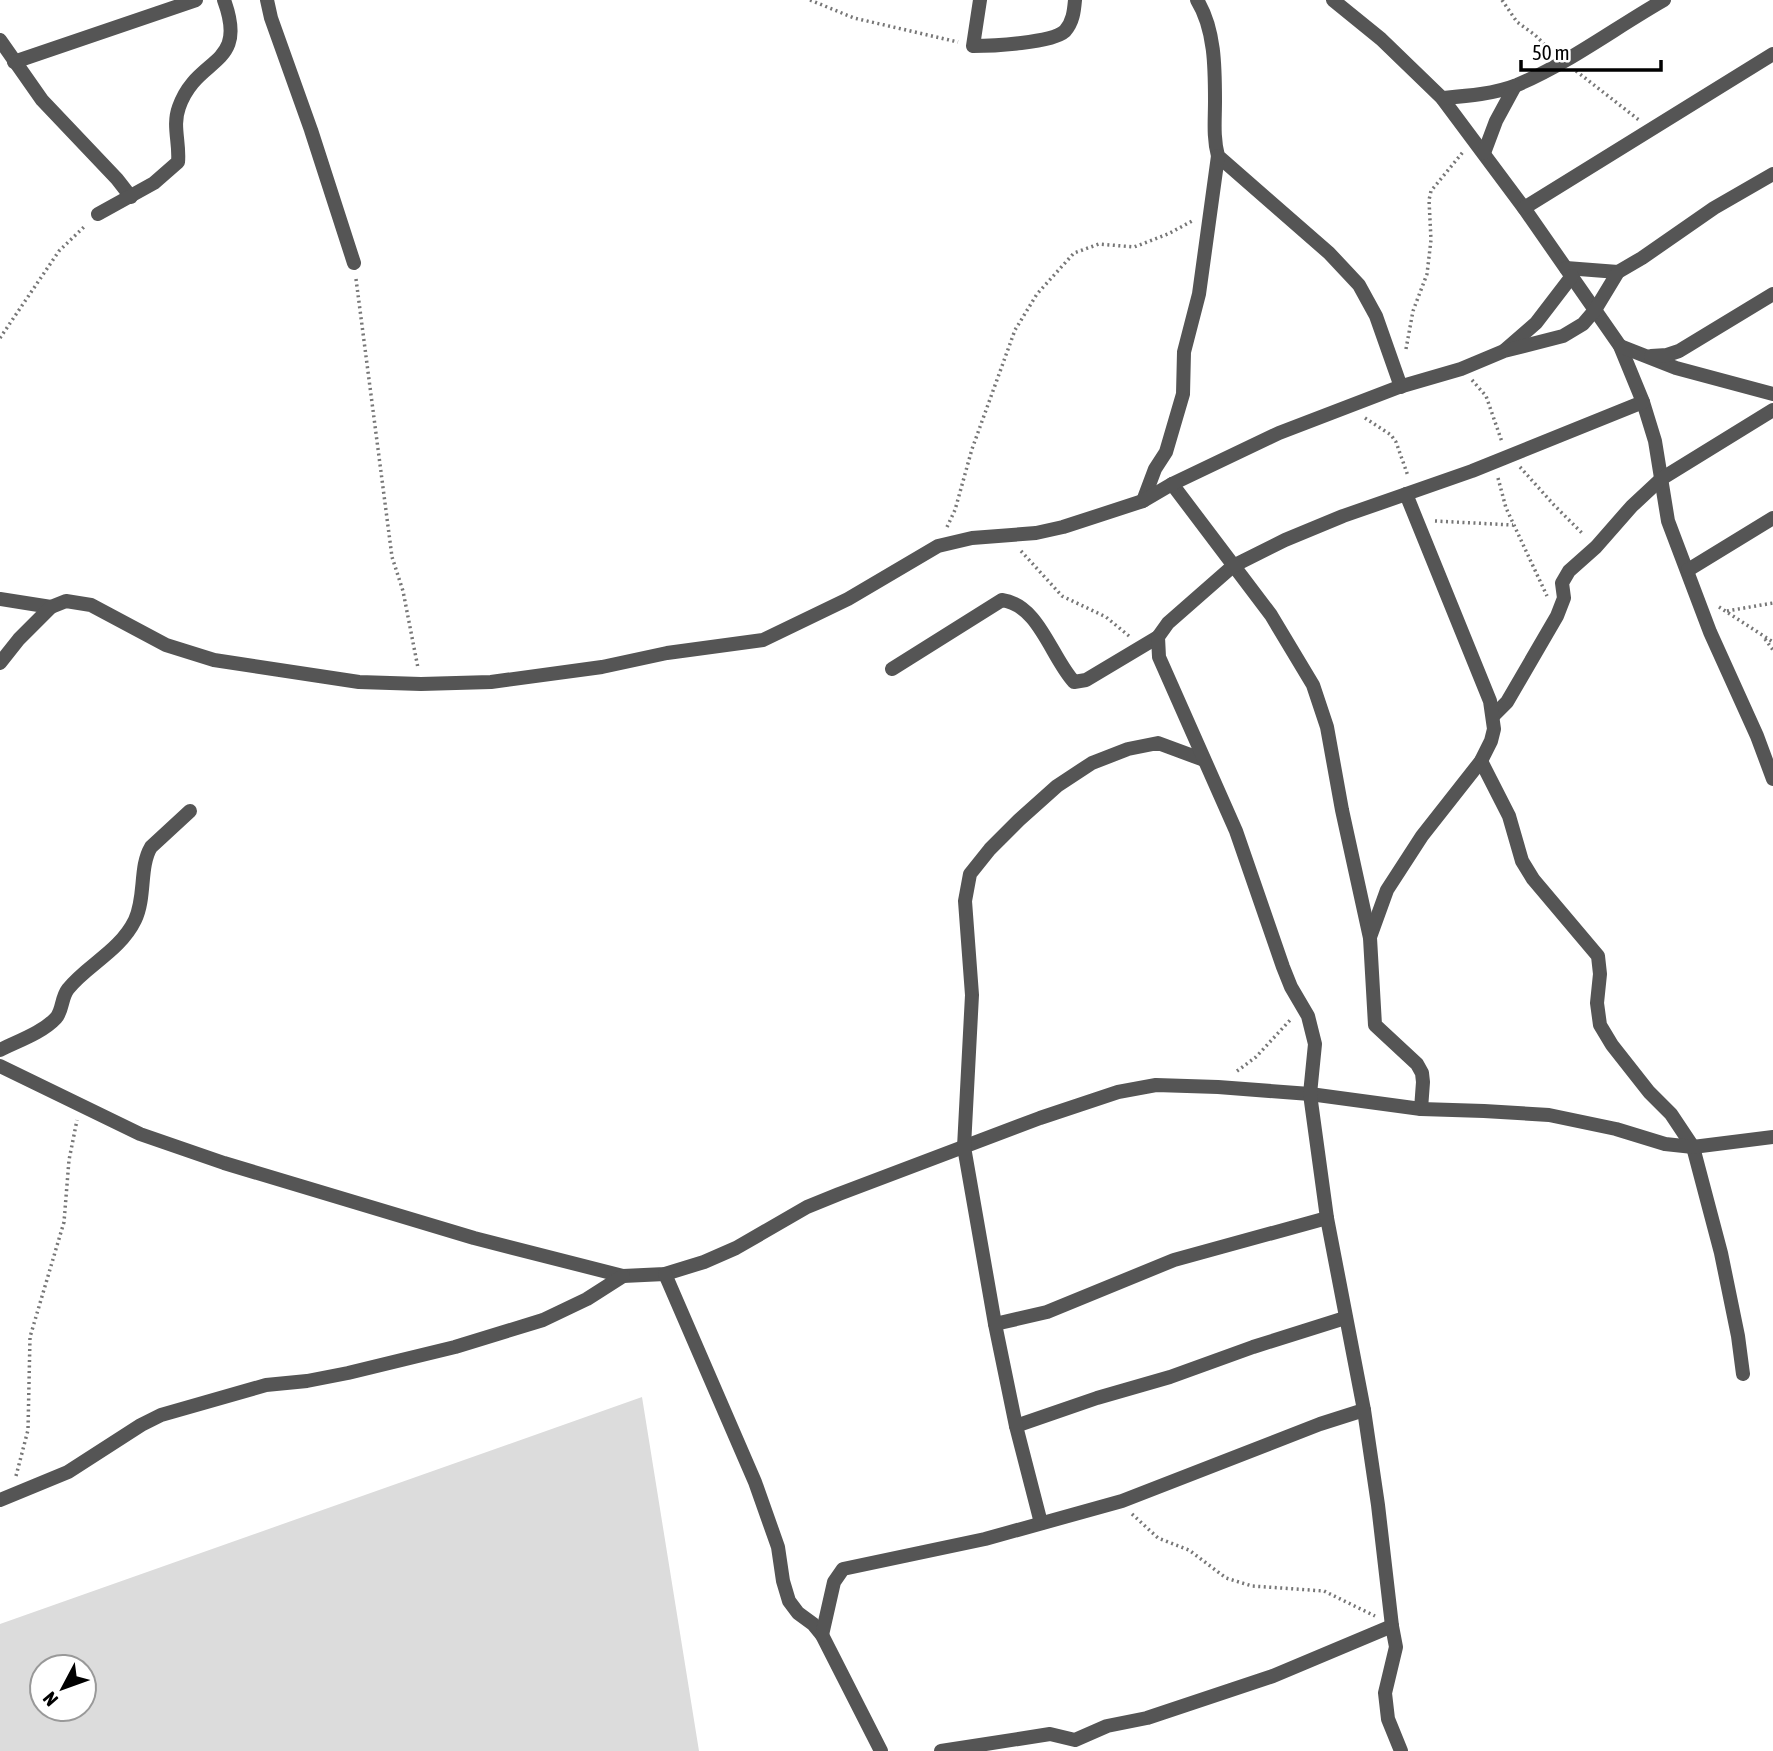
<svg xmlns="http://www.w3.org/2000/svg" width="1773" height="1751" font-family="'Asap Condensed',sans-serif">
<rect width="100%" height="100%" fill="#fff"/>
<!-- green -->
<path fill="#dcdcdc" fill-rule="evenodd" d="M642 1397 699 1751H0V1624ZM42 1667H84V1709H42Z"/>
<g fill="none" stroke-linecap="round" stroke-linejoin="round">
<!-- path -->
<g stroke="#777" stroke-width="3.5" stroke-dasharray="2 3.5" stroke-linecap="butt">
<path d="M810 0 854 18 958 42"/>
<path d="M1502 0 1517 22 1535 35 1551 51"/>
<path d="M1576 71 1639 120"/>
<path d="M356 279 392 557 403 591 418 668"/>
<path d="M0 338 59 251 86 225"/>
<path d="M1406 349 1413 311 1427 274 1431 240 1429 200 1431 191 1463 152"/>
<path d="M1472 380 1486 396 1502 442"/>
<path d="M1365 418 1391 435 1396 442 1408 476"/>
<path d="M1520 467 1554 505 1584 535"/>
<path d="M1498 478 1506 508 1547 596"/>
<path d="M1435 521 1513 525"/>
<path d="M947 527 955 510 972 449 1015 330 1037 294 1074 253 1099 244 1134 247 1168 234 1194 220"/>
<path d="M1021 551 1062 596 1106 617 1129 636"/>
<path d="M1719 607 1773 642"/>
<path d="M1727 611 1773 603"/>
<path d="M1765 639 1773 650"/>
<path d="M1237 1071 1256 1057 1292 1018"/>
<path d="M16 1476 28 1430 30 1337 64 1222 69 1160 77 1120"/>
<path d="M1132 1514 1158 1538 1189 1550 1226 1578 1252 1586 1324 1591 1375 1616"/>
</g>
<!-- minor -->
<g stroke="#555" stroke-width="14">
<path d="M267 0 271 18 311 130 354 263"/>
<path d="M980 0 973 46C992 46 1052 43 1065 31 1073 22 1074 11 1075 0"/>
<path d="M1197 0C1215 29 1215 68 1215 101 1215 120 1213 137 1218 156L1329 253 1359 285 1376 316 1401 387"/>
<path d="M1333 0 1381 39 1442 98 1524 208 1620 346 1643 402 1655 441 1668 521 1710 632 1757 736 1773 779"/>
<path d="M0 40 42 100 117 179 131 197"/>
<path d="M14 62 196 0"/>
<path d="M1442 98C1467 96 1494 94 1517 85 1569 63 1615 28 1664 0"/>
<path d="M1484 153 1496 121 1515 86"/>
<path d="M1524 208 1773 54"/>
<path d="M98 214 154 183 178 162C180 143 172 126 179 107 197 55 249 68 224 0"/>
<path d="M1566 268 1618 272"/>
<path d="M1620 346 1676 368 1773 394"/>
<path d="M1505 350 1536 323 1572 276"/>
<path d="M1651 356 1667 355 1679 351 1773 294"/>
<path d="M1172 484 1271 615 1313 685 1327 727 1342 810 1370 938 1375 1025 1417 1064 1422 1073 1423 1082 1421 1109"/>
<path d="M1143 501 1155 469 1166 452 1183 394 1184 352 1199 294 1218 156"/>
<path d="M1688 570 1773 518"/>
<path d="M0 599 51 607"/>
<path d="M0 663 19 639 51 607 66 601 91 605 166 645 214 660 359 682 421 684 491 682 602 667 667 653 763 640 848 599 938 546 972 538 1036 533 1063 527 1143 501 1172 484 1279 433 1399 387 1461 369 1504 351 1563 336 1583 324 1595 310 1618 272 1642 258 1714 208 1773 174"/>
<path d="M892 669 1002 600C1039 605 1051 657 1074 682L1086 680 1158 637"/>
<path d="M1493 716 1507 702 1557 616 1564 598 1562 583 1569 571 1596 547 1632 506 1661 479 1773 410"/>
<path d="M1481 761 1509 816 1522 861 1533 879 1598 956 1600 974 1597 1003 1600 1025 1612 1045 1649 1092 1671 1114 1693 1147 1721 1253 1738 1336 1743 1374"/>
<path d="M1370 937 1387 890 1422 836 1481 761 1491 741 1494 729 1490 701 1406 494"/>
<path d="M0 1050C18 1041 42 1033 56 1018 63 1010 61 998 68 989 87 965 120 951 135 920 146 897 139 867 151 847L190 811"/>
<path d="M0 1066 140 1134 224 1163 474 1238 623 1276 665 1274 704 1262 736 1248 807 1207 839 1194 1040 1118 1118 1092 1156 1085 1218 1087 1310 1094 1421 1109 1484 1111 1549 1115 1616 1129 1665 1144 1693 1147 1773 1137"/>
<path d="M665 1274 755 1482 778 1547 783 1581 789 1601 798 1613 813 1624 822 1635 881 1751"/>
<path d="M995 1324 1047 1312 1174 1260 1327 1218"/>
<path d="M1016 1426 1097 1398 1170 1377 1253 1347 1345 1318"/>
<path d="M0 1500 68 1472 141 1425 161 1415 266 1385 307 1381 348 1373 455 1347 543 1320 587 1299 623 1276"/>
<path d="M1041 1523 1016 1426 995 1324 964 1147 972 995 965 901 970 874 990 849 1019 820 1057 786 1092 763 1128 749 1158 743 1204 760"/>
<path d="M822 1635 834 1582 843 1569 985 1539 1122 1501 1320 1424 1364 1410"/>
<path d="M941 1751 1050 1734 1075 1740 1107 1726 1147 1718 1273 1676 1392 1626"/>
<path d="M1401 1751 1388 1719 1385 1693 1396 1647 1392 1626 1378 1505 1364 1410 1327 1218 1310 1094 1315 1044 1308 1016 1291 987 1283 967 1236 831 1159 657 1158 637 1168 623 1233 566 1285 540 1343 516 1472 471 1643 402"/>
</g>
</g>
<!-- north arrow -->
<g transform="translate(63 1688) rotate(229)"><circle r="33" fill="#ffffff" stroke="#999999" stroke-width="2"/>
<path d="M0-5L12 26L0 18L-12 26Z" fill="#000000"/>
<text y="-10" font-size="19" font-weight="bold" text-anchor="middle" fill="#000000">N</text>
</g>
<!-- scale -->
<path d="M1521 60v10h140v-10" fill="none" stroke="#000000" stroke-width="3.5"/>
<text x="1532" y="60" font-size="21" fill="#000000" stroke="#ffffff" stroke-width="5" paint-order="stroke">50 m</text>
</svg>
